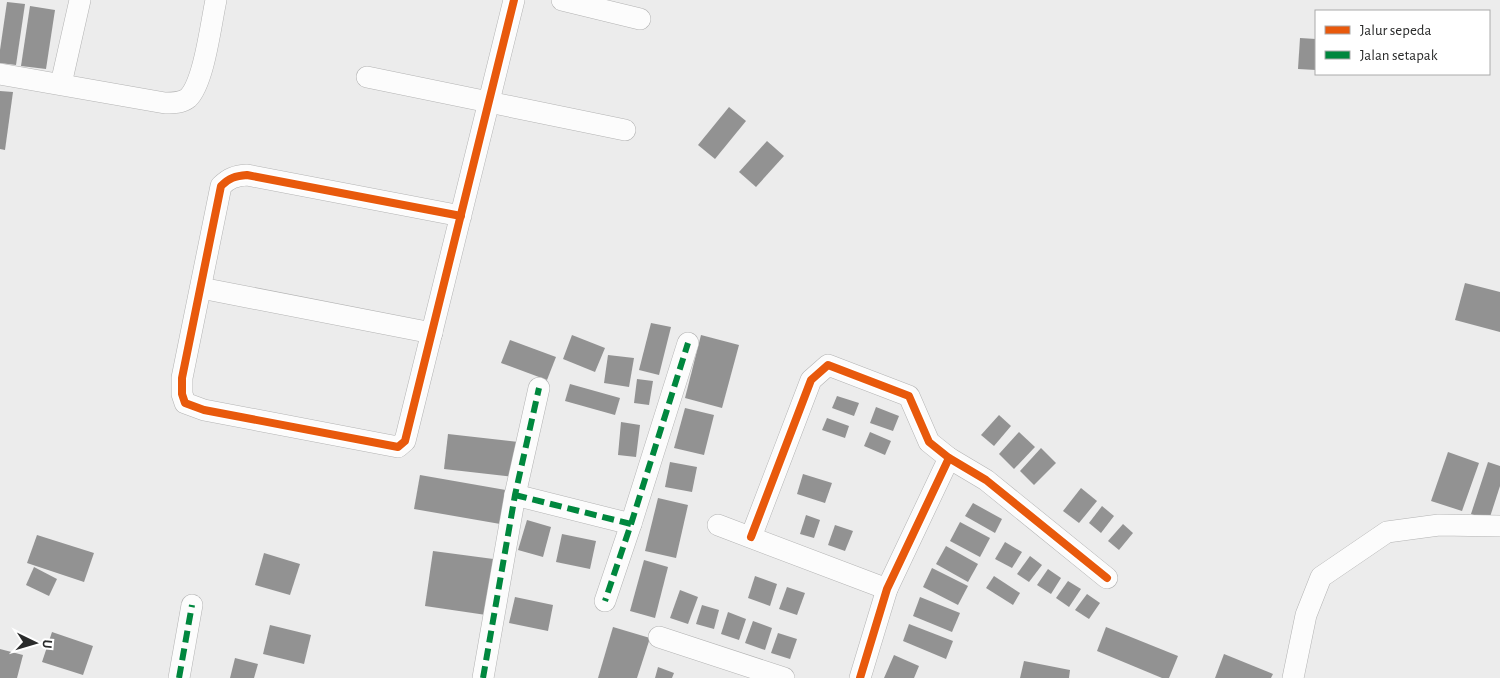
<svg xmlns="http://www.w3.org/2000/svg" width="1500" height="678" font-family="'Alegreya Sans',sans-serif">
<rect width="100%" height="100%" fill="#ececec"/>
<!-- building -->
<g fill="#929292">
<path d="M7 2 25 4 16 65 0 63V50Z"/>
<path d="M30 6 55 10 46 69 21 66Z"/>
<path d="M1300 38 1316 39V70L1298 69Z"/>
<path d="M0 91 13 92 5 150 0 149Z"/>
<path d="M729 107 746 121 715 159 698 145Z"/>
<path d="M767 141 784 156 756 187 739 172Z"/>
<path d="M1465 283 1500 292V332L1455 320Z"/>
<path d="M651 323 671 327 659 375 639 370Z"/>
<path d="M572 335 605 348 595 372 563 359Z"/>
<path d="M701 335 739 345 722 408 685 398Z"/>
<path d="M510 340 556 357 547 380 501 363Z"/>
<path d="M608 355 634 358 629 387 604 383Z"/>
<path d="M637 379 653 381 649 405 634 403Z"/>
<path d="M570 384 620 398 615 415 565 401Z"/>
<path d="M837 396 859 403 854 416 832 408Z"/>
<path d="M876 407 899 416 893 431 870 423Z"/>
<path d="M685 408 714 415 704 455 674 448Z"/>
<path d="M999 415 1011 426 994 446 981 435Z"/>
<path d="M827 418 849 426 845 438 822 430Z"/>
<path d="M621 422 640 425 636 457 618 455Z"/>
<path d="M870 432 891 441 885 455 864 446Z"/>
<path d="M1019 432 1035 447 1014 469 999 454Z"/>
<path d="M448 434 518 442 515 477 444 469Z"/>
<path d="M1041 448 1056 463 1034 485 1020 471Z"/>
<path d="M1448 452 1479 463 1462 511 1431 501Z"/>
<path d="M670 462 697 467 692 492 665 487Z"/>
<path d="M1488 462 1500 466V486L1489 520 1471 514Z"/>
<path d="M803 474 832 483 825 503 797 494Z"/>
<path d="M420 475 512 491 506 525 414 509Z"/>
<path d="M1081 488 1097 501 1079 523 1063 511Z"/>
<path d="M658 498 688 505 676 558 645 551Z"/>
<path d="M973 503 1002 519 995 533 965 516Z"/>
<path d="M1102 506 1114 516 1101 533 1089 523Z"/>
<path d="M806 515 820 520 814 538 800 534Z"/>
<path d="M527 520 551 527 543 557 518 550Z"/>
<path d="M960 522 990 538 980 557 950 541Z"/>
<path d="M1123 524 1133 533 1119 550 1108 541Z"/>
<path d="M835 525 853 531 845 551 828 545Z"/>
<path d="M562 534 596 541 590 569 556 562Z"/>
<path d="M37 535 94 553 84 582 27 563Z"/>
<path d="M1005 542 1022 552 1012 568 995 559Z"/>
<path d="M946 546 978 564 968 582 936 564Z"/>
<path d="M433 551 501 560 493 616 425 606Z"/>
<path d="M264 553 300 564 290 595 255 585Z"/>
<path d="M1030 556 1042 565 1029 582 1017 574Z"/>
<path d="M644 560 668 567 655 618 630 611Z"/>
<path d="M34 567 57 579 49 596 26 585Z"/>
<path d="M932 568 968 586 958 605 923 587Z"/>
<path d="M1048 569 1061 578 1051 594 1037 585Z"/>
<path d="M755 576 777 584 770 606 748 598Z"/>
<path d="M994 576 1020 593 1013 605 986 588Z"/>
<path d="M1068 581 1081 589 1069 607 1056 598Z"/>
<path d="M787 587 805 593 797 615 779 609Z"/>
<path d="M680 590 698 597 688 624 670 618Z"/>
<path d="M1087 594 1100 603 1089 619 1075 610Z"/>
<path d="M515 597 553 605 548 631 509 623Z"/>
<path d="M920 597 960 613 952 632 913 616Z"/>
<path d="M702 605 719 610 714 629 696 624Z"/>
<path d="M728 612 746 619 739 640 721 634Z"/>
<path d="M753 621 772 628 765 650 745 643Z"/>
<path d="M909 624 953 641 946 659 903 641Z"/>
<path d="M270 625 311 635 304 664 263 654Z"/>
<path d="M613 627 650 638 637 678H598Z"/>
<path d="M1106 627 1178 656 1169 678H1162L1097 651Z"/>
<path d="M52 632 93 646 83 675 42 662Z"/>
<path d="M778 633 797 639 790 659 771 653Z"/>
<path d="M0 649 23 655 17 678H0Z"/>
<path d="M1224 654 1273 674 1271 678H1215Z"/>
<path d="M894 655 919 666 914 678H884Z"/>
<path d="M235 658 258 664 254 678H230Z"/>
<path d="M1024 661 1070 670 1069 678H1020Z"/>
<path d="M658 667 674 673 672 678H655Z"/>
</g>
<g fill="none" stroke-linecap="round" stroke-linejoin="round">
<!-- minor casing -->
<g stroke="#b3b3b3" stroke-width="22">
<g id="minor">
<path d="M562 0 640 19"/>
<path d="M0 74 165 103C173 103 182 103 188 98 204 83 211 23 216 0"/>
<path d="M367 77 625 130"/>
<path d="M61 84 80 0"/>
<path d="M461 216 247 175C235 176 229 178 221 186L182 378V394L185 403 204 410 398 447 405 441C442 294 478 147 514 0"/>
<path d="M201 288 432 333"/>
<path d="M515 495 631 524 605 601"/>
<path d="M631 524 688 343"/>
<path d="M718 525 887 589"/>
<path d="M751 537 811 380 828 365 909 396 929 442 949 458"/>
<path d="M659 637 784 678"/>
<path d="M179 678 192 605"/>
<path d="M483 678 515 495 539 388"/>
<path d="M860 678 887 589 949 458 986 480 1107 578"/>
<path d="M1293 678 1306 615 1321 577 1387 532 1439 525 1500 526"/>
</g>
</g>
<!-- minor -->
<use href="#minor" stroke="#fcfcfc" stroke-width="21"/>
<!-- quiet -->
<g stroke="#00873e" stroke-width="6" stroke-dasharray="12 6" stroke-linecap="butt">
<path d="M515 495 631 524 605 601"/>
<path d="M631 524 688 343"/>
<path d="M179 678 192 605"/>
<path d="M483 678 515 495 539 388"/>
</g>
<!-- cycleway casing -->
<g stroke="#fff" stroke-width="11">
<g id="cycleway">
<path d="M461 216 247 175C235 176 229 178 221 186L182 378V394L185 403 204 410 398 447 405 441C442 294 478 147 514 0"/>
<path d="M751 537 811 380 828 365 909 396 929 442 949 458"/>
<path d="M860 678 887 589 949 458 986 480 1107 578"/>
</g>
</g>
<!-- cycleway -->
<use href="#cycleway" stroke="#e8590c" stroke-width="8"/>
</g>
<!-- legend -->
<rect x="1315" y="10" width="175" height="65" fill="#ffffff" stroke="#aaaaaa"/>
<rect x="1325" y="26" width="25" height="8" fill="#e8590c" stroke="#aaaaaa"/>
<text x="1360" y="35" font-size="15" fill="#2a2b2b">Jalur sepeda</text>
<rect x="1325" y="51" width="25" height="8" fill="#00873e" stroke="#aaaaaa"/>
<text x="1360" y="60" font-size="15" fill="#2a2b2b">Jalan setapak</text>
<!-- north arrow -->
<g transform="translate(35 643) rotate(95)" stroke="#ffffff" stroke-width="4" paint-order="stroke">
<path d="M0-4L9 19L0 12L-9 19Z" fill="#2a2b2b"/>
<text y="-8" font-size="14" font-weight="bold" text-anchor="middle" fill="#2a2b2b">U</text>
</g>
</svg>
